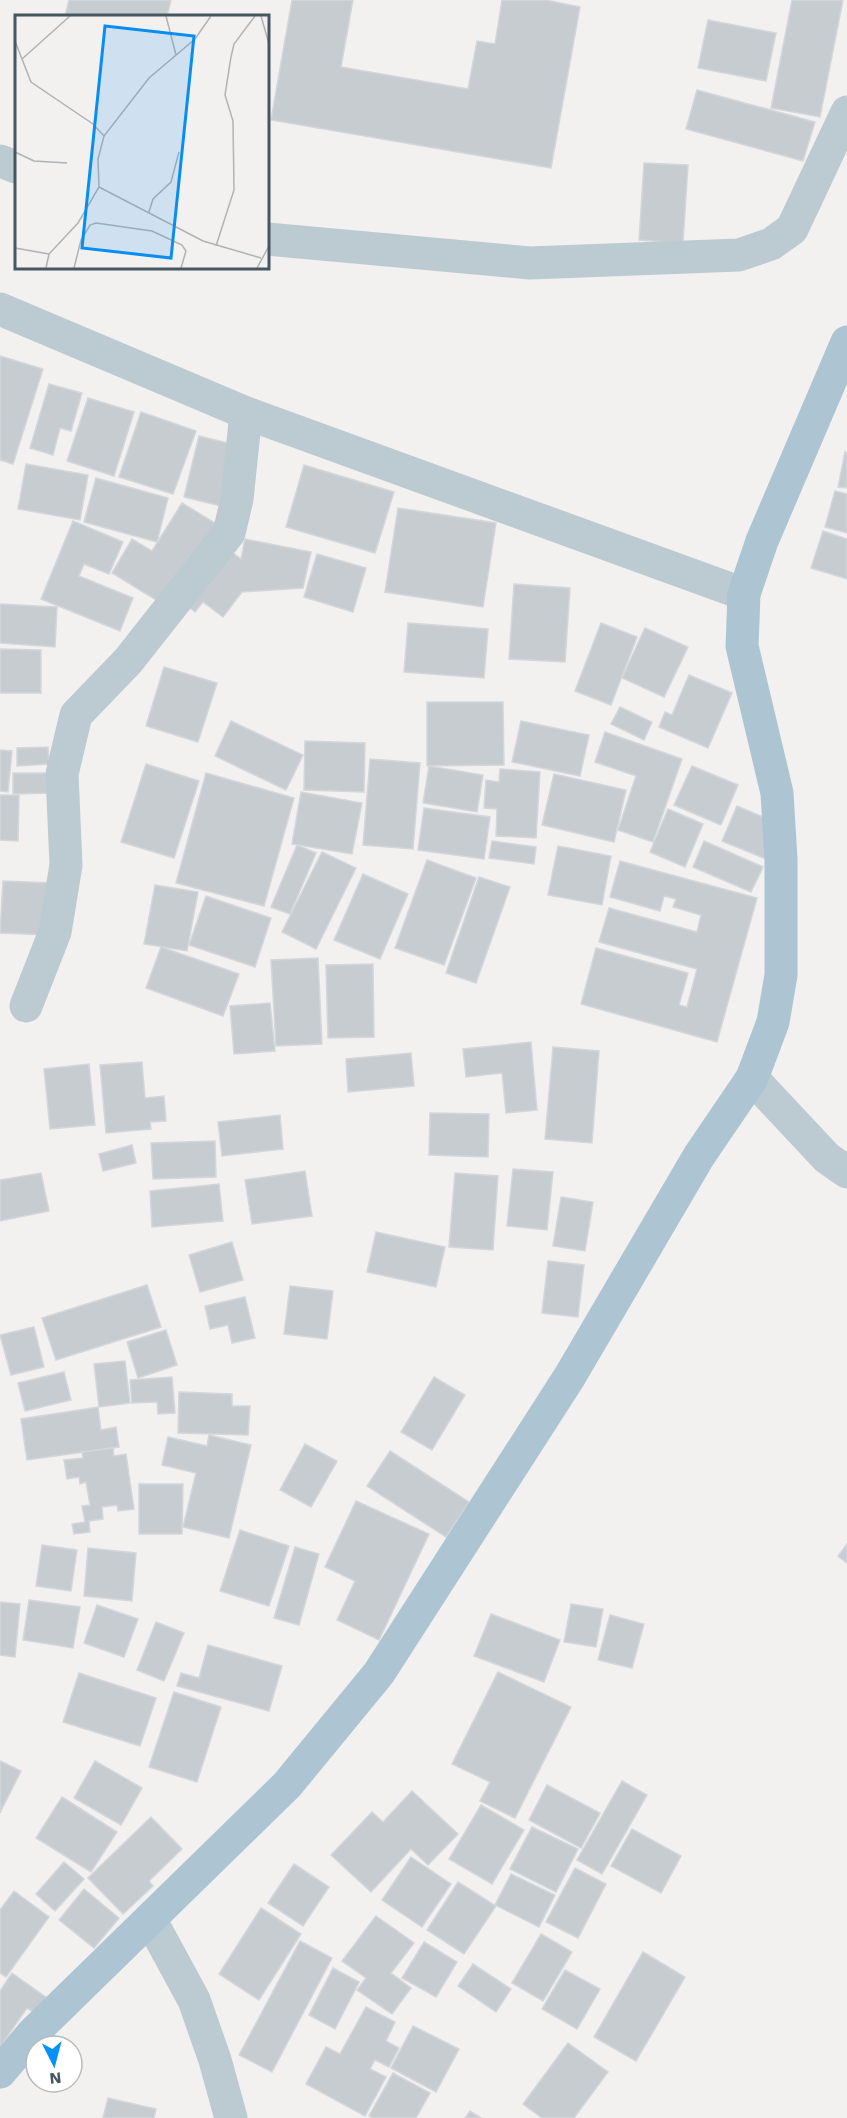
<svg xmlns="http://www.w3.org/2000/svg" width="847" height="2118" font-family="'Work Sans',sans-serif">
<rect width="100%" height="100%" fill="#f3f0f0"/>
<!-- building -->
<g fill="#c7ccd0" stroke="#d3d7dc" stroke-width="1.5">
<path d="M69 0H171L167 16H65Z"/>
<path d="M292 0H353L341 67 468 89 477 41 495 44 502 0H546L580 7 551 168 271 120Z"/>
<path d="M792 0H843L820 117 771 108Z"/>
<path d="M708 20 776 33 766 81 698 68Z"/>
<path d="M697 90 815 122 803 161 686 129Z"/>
<path d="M644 163 688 165 683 243 639 240Z"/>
<path d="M0 356 43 369 13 464 0 460Z"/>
<path d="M49 384 82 393 71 431 60 428 53 455 30 448Z"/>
<path d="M88 398 134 412 114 476 67 461Z"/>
<path d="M141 412 196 431 173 494 119 477Z"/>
<path d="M199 436 240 446 225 507 184 497Z"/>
<path d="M845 452 847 453V488L838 487Z"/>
<path d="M26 464 88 475 80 520 18 509Z"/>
<path d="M304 465 394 492 375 553 286 527Z"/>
<path d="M96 478 168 498 157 542 84 522Z"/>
<path d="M835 491 847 494V533L825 527Z"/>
<path d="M182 503 220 526 169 608 112 573 132 539 152 551Z"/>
<path d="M398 508 496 523 483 607 385 592Z"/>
<path d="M73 521 123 542 109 574 84 564 79 576 133 598 120 631 41 599Z"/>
<path d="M823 531 847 539V579L811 568Z"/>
<path d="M245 539 311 552 303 588 242 592 223 617 203 602 195 612 185 604 228 549 241 559Z"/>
<path d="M317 554 366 568 353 612 304 597Z"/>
<path d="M514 584 570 588 565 662 509 659Z"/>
<path d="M0 604 57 607 55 647 0 643Z"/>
<path d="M408 623 488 629 484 678 404 672Z"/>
<path d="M601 623 637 637 611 705 575 691Z"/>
<path d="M645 628 688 647 664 697 622 678Z"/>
<path d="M0 649 41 650V693H0Z"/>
<path d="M164 667 217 683 198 742 146 726Z"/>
<path d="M689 675 732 693 708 748 659 727 665 712 672 715Z"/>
<path d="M427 702H503L504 765 427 766Z"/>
<path d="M620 707 652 722 644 740 611 724Z"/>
<path d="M231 721 303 755 286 790 215 756Z"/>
<path d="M521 721 589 735 580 776 512 762Z"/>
<path d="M605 732 682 759 653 842 618 830 636 776 595 762Z"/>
<path d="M305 741 365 743 364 792 304 790Z"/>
<path d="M48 747 49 764 17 766V748Z"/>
<path d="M0 750 12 751 8 792 0 791Z"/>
<path d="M370 759 420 763 413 849 363 845Z"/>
<path d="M146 764 199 781 174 858 121 842Z"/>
<path d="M429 766 483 775 477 812 423 803Z"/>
<path d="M692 766 738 785 721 825 674 805Z"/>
<path d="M500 769 540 772 536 838 496 836 497 809 484 808 486 780 499 782Z"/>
<path d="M13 773H51V793L13 794Z"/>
<path d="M206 773 294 798 264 906 176 883Z"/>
<path d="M554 774 626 790 614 842 542 825Z"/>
<path d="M301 792 362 803 352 854 292 844Z"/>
<path d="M0 795H19L18 841 0 840Z"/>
<path d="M737 806 775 822 771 861 722 841Z"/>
<path d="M424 808 490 817 484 859 418 850Z"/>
<path d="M668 809 703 824 685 867 650 852Z"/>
<path d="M492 841 536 847 534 864 489 858Z"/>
<path d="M704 841 763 867 751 892 693 867Z"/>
<path d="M297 845 316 853 290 914 271 907Z"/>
<path d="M558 846 611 856 602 905 548 895Z"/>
<path d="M322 852 356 868 316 949 282 932Z"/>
<path d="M427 860 476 878 444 965 395 948Z"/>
<path d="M620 861 757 898 717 1042 581 1004 596 948 688 973 679 1005 687 1007 697 969 599 942 609 908 697 932 701 915 673 907 676 899 664 896 660 911 610 897Z"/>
<path d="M363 874 408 894 380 959 334 940Z"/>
<path d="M479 877 510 887 476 983 446 973Z"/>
<path d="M3 881 53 883 50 935 0 933Z"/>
<path d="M155 885 198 892 187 951 144 944Z"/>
<path d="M206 896 271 918 255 967 189 945Z"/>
<path d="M161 947 239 974 223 1016 146 988Z"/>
<path d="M318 958 322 1044 276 1046 271 960Z"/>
<path d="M373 964 374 1037 328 1038 326 965Z"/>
<path d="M270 1003 275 1051 234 1054 230 1006Z"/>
<path d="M531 1042 537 1110 506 1113 502 1073 466 1077 463 1049Z"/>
<path d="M553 1047 599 1051 592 1143 545 1139Z"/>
<path d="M411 1053 414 1086 348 1092 346 1059Z"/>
<path d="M142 1062 145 1098 164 1096 166 1121 150 1122 151 1129 106 1133 100 1065Z"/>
<path d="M89 1064 95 1125 50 1129 44 1069Z"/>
<path d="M430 1113 489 1114 488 1157 429 1155Z"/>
<path d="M280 1115 283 1149 222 1156 218 1122Z"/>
<path d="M215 1141 216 1177 153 1179 151 1143Z"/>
<path d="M132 1145 136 1163 103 1171 99 1154Z"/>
<path d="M513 1169 553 1172 547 1230 507 1226Z"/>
<path d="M305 1171 312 1216 252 1224 245 1180Z"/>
<path d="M41 1173 49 1211 0 1221V1180Z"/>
<path d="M455 1173 498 1176 493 1250 449 1247Z"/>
<path d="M219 1184 223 1221 152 1227 150 1191Z"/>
<path d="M561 1197 593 1202 585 1251 553 1246Z"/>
<path d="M376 1232 445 1247 436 1287 367 1272Z"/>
<path d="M232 1242 243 1280 200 1292 189 1255Z"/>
<path d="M548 1261 584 1265 578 1317 542 1313Z"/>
<path d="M147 1285 161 1327 56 1360 42 1318Z"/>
<path d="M290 1286 333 1291 327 1339 284 1334Z"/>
<path d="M245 1297 255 1338 232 1343 228 1325 210 1329 205 1306Z"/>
<path d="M34 1327 44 1367 11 1375 0 1335Z"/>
<path d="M166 1330 177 1365 138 1378 127 1342Z"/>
<path d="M125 1361 130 1403 99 1407 94 1364Z"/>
<path d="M64 1372 71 1400 25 1411 18 1383Z"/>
<path d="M172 1377 175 1413 158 1414 157 1402 132 1403 130 1380Z"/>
<path d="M434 1377 465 1395 432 1450 401 1432Z"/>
<path d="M179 1392 232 1394V1406H250L248 1435 178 1433Z"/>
<path d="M98 1407 101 1430 116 1427 119 1447 27 1460 21 1419Z"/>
<path d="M209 1435 251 1445 229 1538 183 1527 196 1473 162 1465 168 1437 207 1446Z"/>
<path d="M305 1444 337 1461 311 1507 280 1490Z"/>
<path d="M113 1448 114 1456 126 1454 134 1509 118 1511 117 1505 102 1507 103 1519 89 1521 90 1532 74 1534 72 1524 85 1522 82 1506 90 1505 86 1482 80 1484 79 1477 67 1479 64 1460 83 1458 82 1452Z"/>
<path d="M390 1451 469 1502 446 1537 367 1486Z"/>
<path d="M139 1484H183L182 1534H139Z"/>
<path d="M356 1501 429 1534 379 1640 337 1620 355 1581 325 1567Z"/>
<path d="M240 1530 289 1546 269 1606 220 1591Z"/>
<path d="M847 1544V1563L838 1556Z"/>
<path d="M42 1545 77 1550 71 1591 36 1586Z"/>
<path d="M295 1547 319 1554 299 1625 274 1618Z"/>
<path d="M88 1548 136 1553 132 1601 84 1596Z"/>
<path d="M29 1600 80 1607 73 1648 23 1640Z"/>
<path d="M0 1602 20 1604 15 1657 0 1655Z"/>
<path d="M571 1604 603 1609 596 1647 564 1642Z"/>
<path d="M97 1605 138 1619 124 1657 84 1643Z"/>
<path d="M491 1614 560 1640 544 1682 474 1656Z"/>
<path d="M610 1615 644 1624 632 1668 598 1660Z"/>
<path d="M156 1622 184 1633 164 1681 137 1670Z"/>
<path d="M208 1645 282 1666 269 1711 177 1686 181 1673 199 1678Z"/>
<path d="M498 1672 571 1707 515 1818 480 1801 490 1782 452 1764Z"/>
<path d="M79 1673 156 1698 140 1746 63 1722Z"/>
<path d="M174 1692 221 1707 197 1782 149 1767Z"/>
<path d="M0 1761 21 1771 0 1813Z"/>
<path d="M95 1761 142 1788 121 1825 74 1798Z"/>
<path d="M622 1781 647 1795 602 1874 577 1860Z"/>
<path d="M547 1785 600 1813 581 1848 529 1820Z"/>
<path d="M412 1791 458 1834 428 1865 411 1849 371 1892 331 1855 372 1812 383 1822Z"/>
<path d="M62 1797 117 1832 91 1872 36 1838Z"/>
<path d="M481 1805 524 1830 492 1884 449 1859Z"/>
<path d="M151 1817 182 1849 149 1881 153 1886 123 1914 88 1878Z"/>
<path d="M532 1827 578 1849 556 1892 510 1869Z"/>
<path d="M632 1829 681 1856 661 1893 611 1866Z"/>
<path d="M411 1857 451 1884 422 1927 382 1900Z"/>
<path d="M64 1862 84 1879 55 1911 36 1894Z"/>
<path d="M294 1864 329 1887 303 1926 268 1903Z"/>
<path d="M575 1868 606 1884 578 1938 546 1922Z"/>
<path d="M511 1874 555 1895 539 1927 495 1905Z"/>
<path d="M458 1882 496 1906 464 1954 427 1930Z"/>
<path d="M84 1889 119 1918 94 1948 59 1920Z"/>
<path d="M14 1891 49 1917 6 1977 0 1973V1910Z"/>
<path d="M261 1908 301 1934 259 2000 219 1974Z"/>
<path d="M376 1916 414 1943 391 1973 411 1988 392 2014 357 1990 366 1978 342 1961Z"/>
<path d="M541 1934 572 1952 543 2001 512 1983Z"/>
<path d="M300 1941 332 1958 272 2072 239 2055Z"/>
<path d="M424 1942 457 1962 436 1997 402 1978Z"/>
<path d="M643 1952 685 1977 636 2061 594 2037Z"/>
<path d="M473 1964 511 1989 496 2012 458 1986Z"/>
<path d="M333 1968 359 1982 335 2029 309 2015Z"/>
<path d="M565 1970 600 1989 577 2029 542 2009Z"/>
<path d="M12 1973 47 1998 35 2013 27 2008 0 2047V1991Z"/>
<path d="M366 2007 395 2022 386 2041 399 2048 389 2067 375 2060 370 2069 386 2077 365 2116 306 2084 326 2047 340 2054Z"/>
<path d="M413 2026 459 2049 436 2092 391 2068Z"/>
<path d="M568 2043 608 2072 574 2118H542L523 2104Z"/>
<path d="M393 2073 430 2093 416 2118H373L369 2116Z"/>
<path d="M108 2098 156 2109 154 2118H103Z"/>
<path d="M470 2111 481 2118H465Z"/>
</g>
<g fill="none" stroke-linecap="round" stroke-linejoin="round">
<!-- minor -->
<g stroke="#bccad1" stroke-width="33">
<path d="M0 161 16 167"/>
<path d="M267 239 530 263 739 255 771 244 792 229 847 112"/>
<path d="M0 309 246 413 744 594"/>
<path d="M26 1006 55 932 66 865 62 774 76 715 128 661 229 533 237 499 246 413"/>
<path d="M752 1078 827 1158 847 1172"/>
<path d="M150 1919 194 2000 215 2060 231 2118"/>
</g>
<!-- major -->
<path stroke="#adc5d2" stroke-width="33" d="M0 2072 33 2033 287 1785 379 1673 570 1376 699 1156 752 1078 773 1022 781 975V859L777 793 742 646 744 594 762 541 847 342"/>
</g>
<!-- overview -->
<g transform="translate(15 15)">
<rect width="254" height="254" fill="#f3f0f0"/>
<path fill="none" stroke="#aeb3b6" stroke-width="1.5" d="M151 1 161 40M246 1 254 29M0 26 16 67 78 109 89 121M7 44 55 1M0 137 19 146 52 148M84 172 188 226 246 243M134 197 138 184 156 167 164 137M201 231 219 175 218 106 210 80 216 42 219 29 240 1M0 233 34 239M31 253 34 239 63 208 84 172 83 144 89 121 134 63 180 24 196 1M59 253 66 225 75 210 81 208 137 216 167 230 171 236 166 253M242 253 254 231"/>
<path fill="#088ef0" fill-opacity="0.15" stroke="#088ef0" stroke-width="3" d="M90 11 179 21 156 243 67 233Z"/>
<rect width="254" height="254" fill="none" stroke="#465760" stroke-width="3"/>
</g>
<!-- north arrow -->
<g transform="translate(54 2064) rotate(174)"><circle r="28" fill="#ffffff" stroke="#b5bcbf" stroke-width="1.5"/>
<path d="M0-4.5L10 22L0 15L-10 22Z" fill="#0591f8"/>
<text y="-9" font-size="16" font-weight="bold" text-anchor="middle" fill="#465760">N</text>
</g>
</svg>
